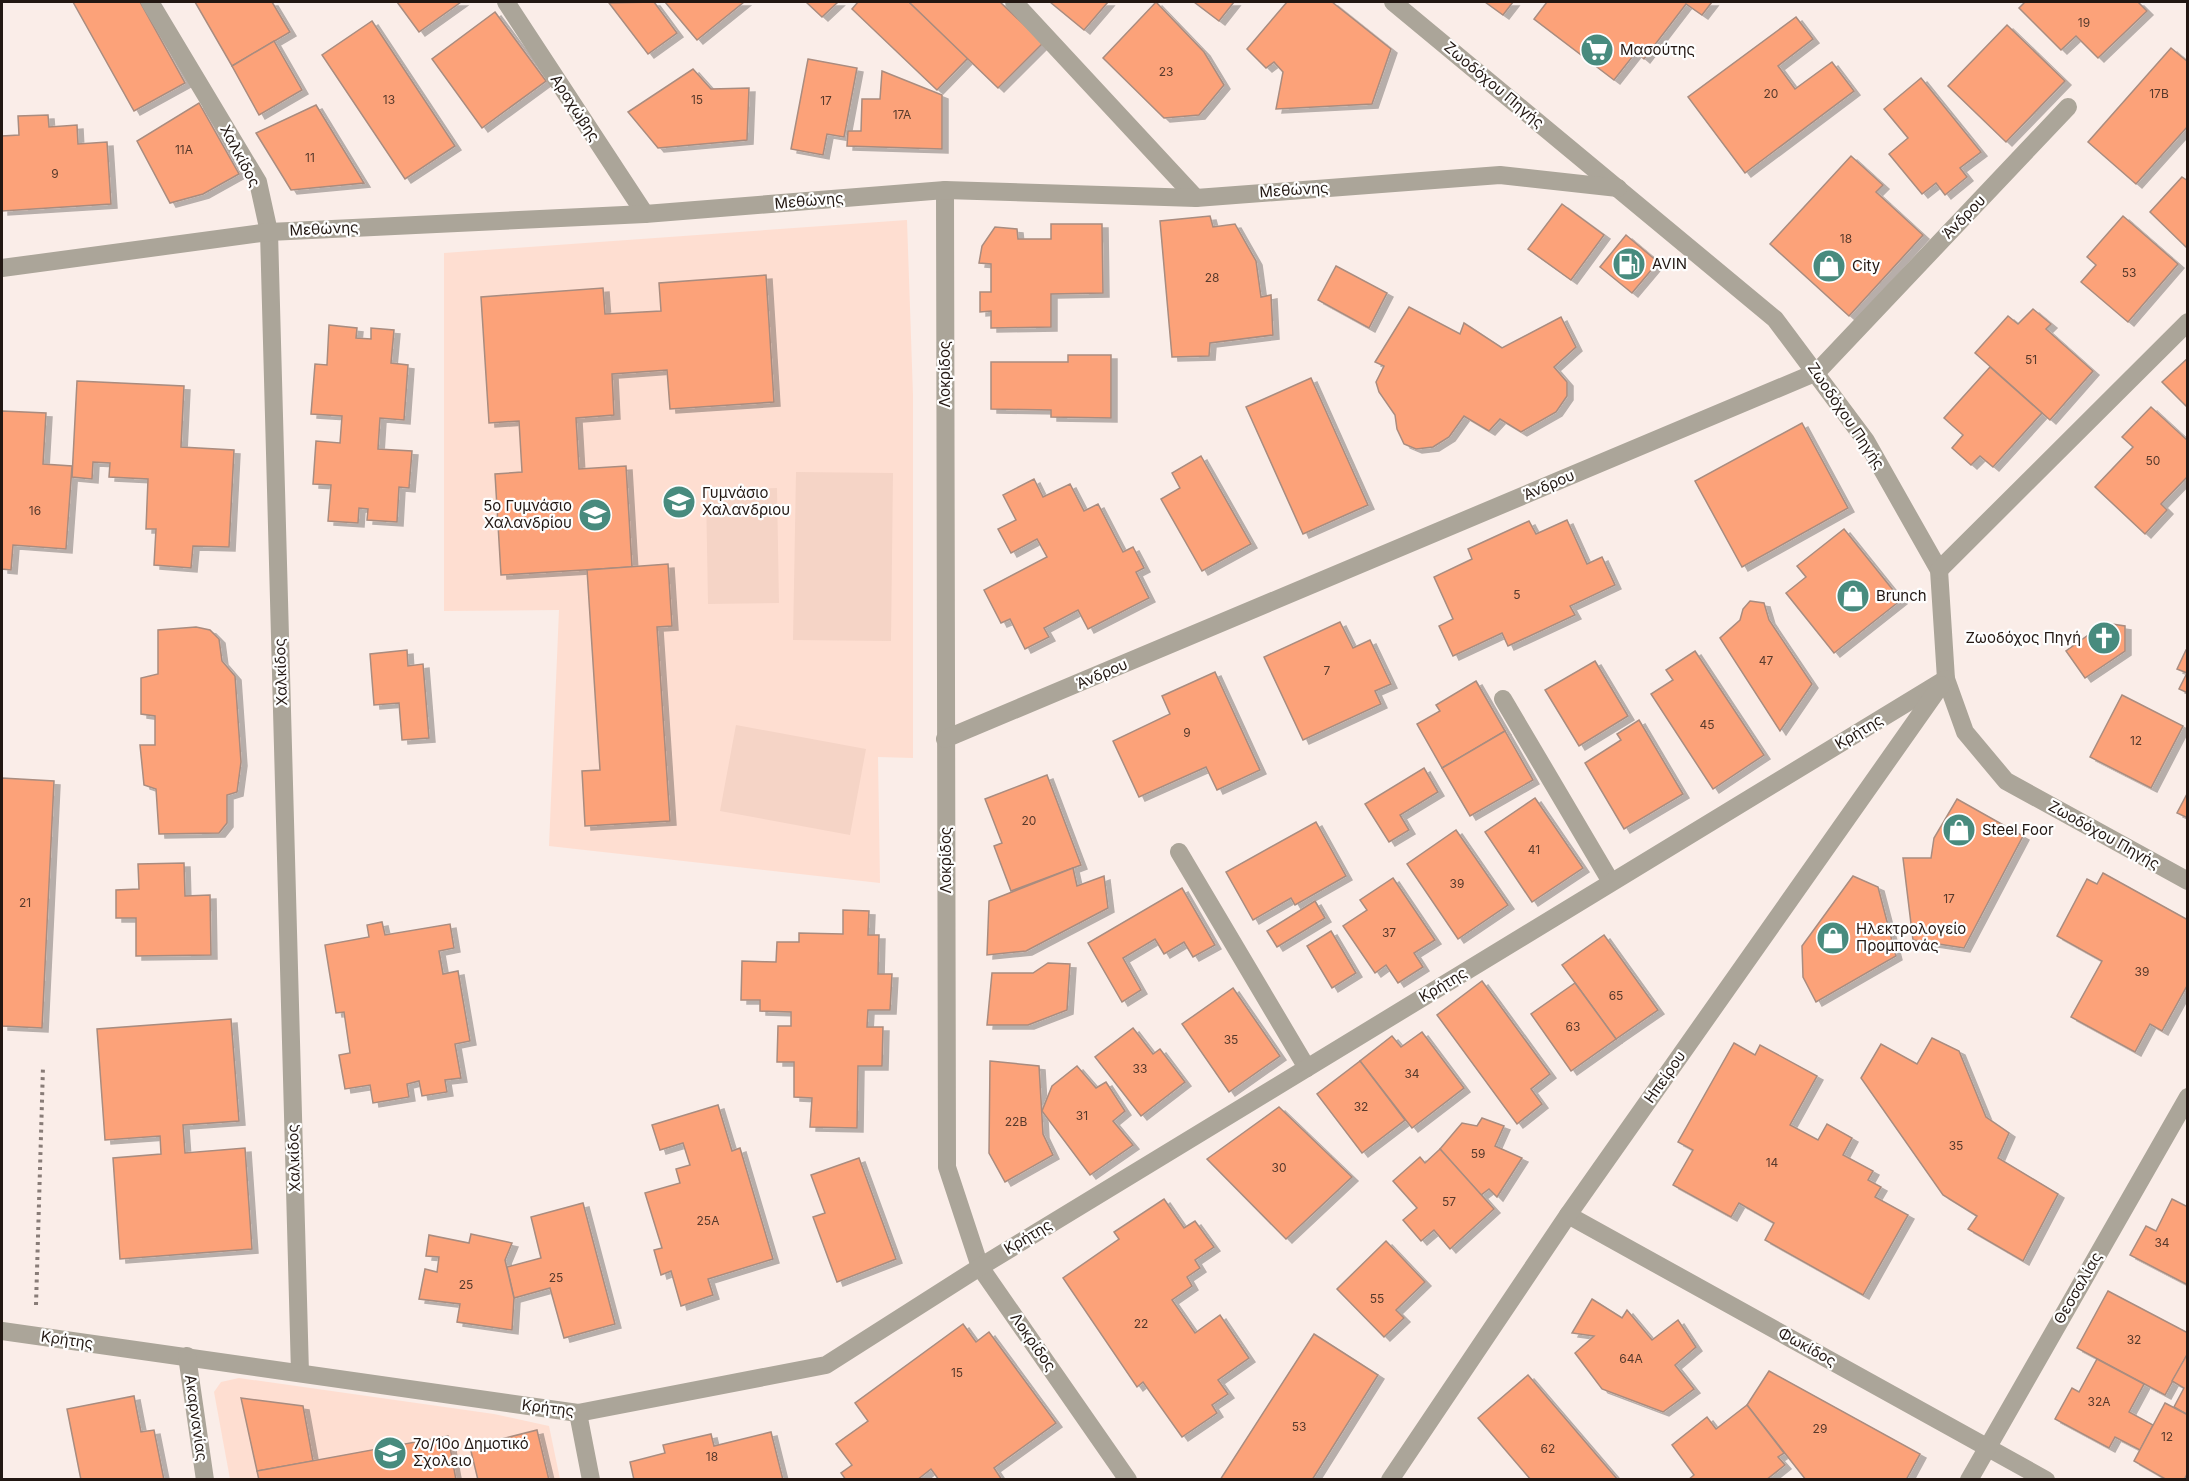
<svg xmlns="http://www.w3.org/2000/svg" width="2189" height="1481" font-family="Inter,sans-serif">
<defs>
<filter id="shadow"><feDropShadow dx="6" dy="4" stdDeviation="0" flood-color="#0004"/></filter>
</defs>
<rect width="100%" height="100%" fill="#faede8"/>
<!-- built -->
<g fill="#feded1">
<path d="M907 220 913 395V758L878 757 880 883 549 846 559 610 444 611V253Z"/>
<path d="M239 1378 494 1414 549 1426 560 1479H230L214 1392 221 1382Z"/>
</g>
<!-- green -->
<g fill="#f5d4c6">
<path d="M796 472 893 473 891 641 793 640Z"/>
<path d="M777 488 779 603 708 604 706 490Z"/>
<path d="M736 725 866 749 850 835 720 811Z"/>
</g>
<!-- building -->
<g fill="#fca279" stroke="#a98c7f" stroke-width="1.5" filter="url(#shadow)">
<path d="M73 2H140L185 83 134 111Z"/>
<path d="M195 2H272L290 32 232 66Z"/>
<path d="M397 2H461L419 32Z"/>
<path d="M654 2 677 33 648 54 609 3Z"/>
<path d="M665 2H744L697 40Z"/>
<path d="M806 2H838L822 17Z"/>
<path d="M858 2H909L968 58 937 90 852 9Z"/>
<path d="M909 2H1000L1043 43 998 88Z"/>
<path d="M1050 2H1108L1084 30Z"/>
<path d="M1156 2 1204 52 1224 85 1199 115 1164 118 1103 58Z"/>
<path d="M1194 2H1234L1219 21Z"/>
<path d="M1287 2H1332L1391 49 1372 104 1276 109 1283 72 1274 62 1266 68 1247 49Z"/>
<path d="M1485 2H1513L1503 15Z"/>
<path d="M1547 2H1712L1702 15 1686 4 1644 59 1636 52 1614 80 1534 19Z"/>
<path d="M2025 2H2138L2147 11 2098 58 2076 36 2061 50 2019 8Z"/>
<path d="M495 12 546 81 482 128 432 59Z"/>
<path d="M1796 17 1813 39 1778 66 1795 89 1832 62 1854 91 1745 173 1688 97Z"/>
<path d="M372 21 455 146 405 179 322 55Z"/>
<path d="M2007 25 2065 81 2006 142 1948 86Z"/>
<path d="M274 41 302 90 259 115 232 66Z"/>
<path d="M2171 48 2188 62V126L2136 184 2088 142Z"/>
<path d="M808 59 857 68 844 137 827 134 823 155 791 149Z"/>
<path d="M693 69 711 89 749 88 747 140 658 148 628 112Z"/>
<path d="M882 71 942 95V149L847 146 848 131H861L862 99H880Z"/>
<path d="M1921 78 1981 152 1960 168 1967 177 1945 195 1936 183 1922 194 1889 154 1908 138 1884 109Z"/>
<path d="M199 103 239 174 203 194 170 203 137 141Z"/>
<path d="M316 105 364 183 291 190 256 133Z"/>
<path d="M48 115 49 127 77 125 78 144 107 142 111 204 2 211V136L19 135 18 116Z"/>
<path d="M1851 156 1883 185 1876 192 1923 235 1849 316 1770 244Z"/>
<path d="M2182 177 2188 181V249L2150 212Z"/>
<path d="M1562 204 1604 235 1571 280 1528 249Z"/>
<path d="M1210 216 1213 227 1235 224 1256 261 1261 297 1271 295 1273 335 1210 343 1209 356 1172 357 1160 221Z"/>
<path d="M2123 216 2178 264 2128 322 2081 282 2096 265 2087 257Z"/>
<path d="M1051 224H1102L1103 293 1051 294V327L991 328V311L980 312V292H991V264L979 263 982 246 995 227 1017 229 1018 239H1051Z"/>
<path d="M1626 235 1658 262 1632 293 1600 267Z"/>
<path d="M1336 266 1387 293 1369 328 1318 300Z"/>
<path d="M766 275 774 402 670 409 667 370 612 374 614 415 576 418 579 469 626 466 632 567 501 575 495 474 522 472 519 421 489 423 481 297 603 288 605 314 661 311 659 283Z"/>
<path d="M1409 307 1460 334 1464 323 1502 348 1561 317 1576 347 1554 367 1567 382V396L1556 412 1521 432 1500 419 1489 431 1464 416 1449 437 1433 447 1416 449 1404 444 1397 429 1395 415 1379 392 1376 382 1384 366 1375 362Z"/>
<path d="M2033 309 2051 324 2046 329 2093 371 2050 420 1975 353 2008 316 2018 324Z"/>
<path d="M329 325 357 328 356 338 371 339V328L394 330 391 363 408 365 404 420 380 418 378 449 412 451 409 488 399 487 397 522 367 520 368 509 359 508 358 523 328 521 331 485 313 484 316 441 340 443 342 416 311 414 315 364 327 365Z"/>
<path d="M1068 355H1111V418L1051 417V410L991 409V362H1068Z"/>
<path d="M2188 358V408L2162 382Z"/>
<path d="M1990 367 2042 413 1993 467 1980 456 1971 465 1952 448 1963 435 1944 418Z"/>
<path d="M1311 378 1368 505 1303 534 1246 407Z"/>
<path d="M77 381 184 386 181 447 234 450 229 547 193 546 191 568 154 565 156 529H146L148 479 109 477 110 463 93 462 92 479 72 477Z"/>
<path d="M2151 407 2188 441V476L2161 504 2167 510 2145 534 2095 487 2133 447 2122 437Z"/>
<path d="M2 411 46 413 43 464 72 466 66 549 13 545 11 570 2 569Z"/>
<path d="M1802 423 1848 508 1742 567 1695 481Z"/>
<path d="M1201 456 1251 544 1202 571 1161 499 1180 488 1172 473Z"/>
<path d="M1034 479 1043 497 1070 484 1084 511 1098 504 1123 552 1133 547 1144 568 1136 572 1149 598 1088 629 1078 610 1044 628 1049 637 1025 649 1010 619 1001 623 984 590 1047 557 1037 539 1011 553 998 529 1016 520 1003 495Z"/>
<path d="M1567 520 1587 564 1602 557 1615 585 1570 606 1575 615 1508 646 1502 633 1453 656 1439 626 1453 619 1434 577 1472 559 1468 549 1529 521 1536 534Z"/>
<path d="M1844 529 1901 600 1834 653 1786 593 1806 577 1797 566Z"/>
<path d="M668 564 672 626 657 627 670 821 585 826 582 771 600 770 587 570Z"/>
<path d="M1750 601 1764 603 1769 620 1812 684 1780 731 1720 638 1740 620 1743 609Z"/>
<path d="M1340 622 1353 648 1370 640 1391 684 1375 691 1381 704 1303 740 1264 657Z"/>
<path d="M2105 623 2125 626V651L2085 678 2066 651Z"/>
<path d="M196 627 210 630 219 639 222 661 235 676 241 762 237 792 227 795V823L219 833 159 834 156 789 144 785 140 745H155V716L141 714V678L158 674V630Z"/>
<path d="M407 650 408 666 423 664 429 738 402 740 399 703 374 705 370 654Z"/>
<path d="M2186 650H2188V693L2179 689 2187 673 2177 669Z"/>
<path d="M1695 651 1764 755 1713 789 1651 694 1673 680 1666 670Z"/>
<path d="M1595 661 1628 716 1579 746 1545 690Z"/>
<path d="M1215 672 1260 770 1217 790 1206 767 1139 797 1113 741 1170 714 1162 696Z"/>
<path d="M1476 681 1505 731 1442 768 1417 724 1440 711 1436 705Z"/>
<path d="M2122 695 2183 726 2151 788 2090 757Z"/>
<path d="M1639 720 1683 794 1624 829 1585 763 1621 740 1617 734Z"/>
<path d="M1505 731 1533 780 1470 816 1442 768Z"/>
<path d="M1424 768 1438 792 1400 815 1409 830 1389 842 1365 804Z"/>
<path d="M1047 775 1081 865 1011 891 994 846 1002 843 985 799Z"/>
<path d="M2 778 54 781 42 1028 2 1026Z"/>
<path d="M2188 792V818L2177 813Z"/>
<path d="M1535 798 1583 868 1532 902 1485 832Z"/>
<path d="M1957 799 2023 836 1964 948 1913 940 1903 858H1931L1934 838Z"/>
<path d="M1316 822 1346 876 1295 905 1291 898 1253 920 1226 872Z"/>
<path d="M1456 830 1508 905 1458 939 1407 864Z"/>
<path d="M184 863 185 896 210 895 211 955 136 956V918H116V890L139 889 138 864Z"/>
<path d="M1073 868 1077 886 1104 876 1108 908 1026 951 987 955 989 901Z"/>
<path d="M2103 873 2188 920V984L2162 1031 2150 1024 2135 1052 2071 1017 2102 961 2057 936 2087 879 2097 884Z"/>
<path d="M1853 876 1878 887 1896 956 1816 1002 1803 977 1802 946Z"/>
<path d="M1393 878 1435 940 1414 953 1423 967 1398 983 1386 965 1375 973 1343 926 1367 910 1360 900Z"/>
<path d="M1182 888 1215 945 1193 957 1184 942 1164 954 1155 939 1123 958 1141 990 1122 1002 1088 943Z"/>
<path d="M1315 901 1325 918 1277 947 1267 931Z"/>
<path d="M843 910 869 911 868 935H879L878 974H892L890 1010H868L867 1027H883L882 1066H858L857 1128 810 1127 812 1098 794 1097V1062H777L778 1026H791V1012L760 1011V1000H741L742 961 776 962 777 942H799V933L843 934Z"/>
<path d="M382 922 385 935 450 924 454 948 439 951 443 974 458 971 470 1041 455 1044 461 1078 445 1080 447 1092 422 1096 419 1081 407 1084 409 1097 373 1103 370 1085 345 1089 339 1055 350 1053 344 1012 336 1013 325 945 369 937 367 925Z"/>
<path d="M1331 931 1356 973 1332 988 1307 946Z"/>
<path d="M1604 935 1658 1010 1616 1039 1562 965Z"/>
<path d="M1048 963 1070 964 1067 1010 1028 1025H987L992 973H1033Z"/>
<path d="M1482 981 1550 1074 1531 1089 1542 1104 1517 1124 1437 1015Z"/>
<path d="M1575 983 1616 1039 1571 1071 1531 1014Z"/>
<path d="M1233 988 1280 1056 1229 1092 1182 1024Z"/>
<path d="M231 1019 239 1121 183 1125 185 1153 245 1148 252 1249 120 1259 113 1158 161 1154 160 1136 105 1140 97 1029Z"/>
<path d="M1133 1028 1153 1054 1160 1049 1185 1082 1141 1116 1095 1057Z"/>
<path d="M1422 1032 1464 1088 1412 1128 1360 1061 1392 1036 1401 1047Z"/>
<path d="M1932 1038 1959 1051 1986 1117 2009 1133 1998 1158 2058 1194 2023 1261 1968 1229 1977 1216 1943 1195 1861 1078 1881 1044 1917 1064Z"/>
<path d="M1734 1043 1755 1055 1760 1045 1817 1076 1790 1125 1818 1140 1827 1124 1852 1138 1843 1155 1873 1171 1868 1180 1881 1187 1875 1197 1908 1215 1863 1295 1765 1240 1774 1223 1739 1203 1731 1217 1673 1185 1693 1150 1678 1142Z"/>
<path d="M990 1061 1039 1066 1043 1134 1053 1155 1005 1182 989 1153Z"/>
<path d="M1360 1061 1405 1120 1362 1153 1317 1094Z"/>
<path d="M1077 1066 1096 1088 1106 1082 1125 1111 1113 1121 1133 1145 1090 1175 1042 1111 1052 1086Z"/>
<path d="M718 1105 732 1151 740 1148 773 1259 708 1279 713 1295 681 1306 671 1271 661 1275 654 1250 662 1248 645 1193 680 1183 676 1169 690 1165 683 1143 660 1150 652 1125Z"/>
<path d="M1279 1107 1352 1177 1286 1239 1207 1159Z"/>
<path d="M1482 1118 1504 1126 1495 1146 1522 1158 1497 1197 1489 1189 1481 1195 1440 1149 1462 1123 1477 1126Z"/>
<path d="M1440 1149 1494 1209 1450 1249 1434 1230 1421 1241 1403 1220 1417 1208 1393 1181 1420 1157 1425 1163Z"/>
<path d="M859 1158 896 1259 837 1282 813 1217 825 1213 811 1175Z"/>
<path d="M1164 1199 1184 1228 1195 1221 1214 1247 1195 1260 1200 1268 1187 1277 1192 1286 1172 1300 1195 1333 1220 1315 1249 1358 1218 1380 1228 1394 1212 1405 1217 1413 1182 1437 1143 1382 1137 1387 1063 1278 1119 1239 1114 1232Z"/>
<path d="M2172 1199 2188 1207V1285L2130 1255 2146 1226 2156 1231Z"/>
<path d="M583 1203 615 1324 564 1338 550 1288 514 1298 507 1267 541 1258 531 1217Z"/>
<path d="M471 1234 512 1243 505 1260 514 1298 512 1330 457 1322 460 1304 419 1299 425 1269 437 1272 439 1257 426 1256 429 1235 469 1243Z"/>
<path d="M1386 1241 1425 1282 1396 1310 1404 1318 1384 1337 1337 1289Z"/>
<path d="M2108 1291 2188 1333V1353L2165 1395 2077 1348Z"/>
<path d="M1592 1299 1622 1318 1627 1310 1652 1340 1678 1320 1696 1347 1675 1365 1694 1389 1663 1412 1602 1389 1575 1353 1594 1336 1572 1333Z"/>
<path d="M963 1324 976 1342 989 1332 1056 1423 994 1468 1002 1480H939L931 1469 917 1480H846L841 1473 852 1465 836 1444 868 1421 855 1403Z"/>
<path d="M1314 1334 1378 1375 1312 1480H1220Z"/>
<path d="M2188 1353V1415L2174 1407 2184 1388 2172 1381Z"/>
<path d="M2097 1359 2144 1384 2129 1412 2153 1425 2140 1450 2115 1437 2109 1448 2055 1419 2072 1388 2079 1392Z"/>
<path d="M1769 1371 1920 1454 1906 1480H1806L1747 1405Z"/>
<path d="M1528 1375 1618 1480H1531L1478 1418Z"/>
<path d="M134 1396 141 1432 154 1430 164 1480H81L67 1409Z"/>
<path d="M241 1398 303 1406 313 1461 257 1471Z"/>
<path d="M2165 1403 2188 1415V1472L2184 1480H2167L2134 1461Z"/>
<path d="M1747 1405 1784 1453 1778 1457 1785 1465 1766 1480H1688L1694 1475 1672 1445 1707 1417 1716 1429Z"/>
<path d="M537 1430 549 1480H478L470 1447Z"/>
<path d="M771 1432 783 1480H634L630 1462 665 1453 663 1445 711 1434 714 1446Z"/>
<path d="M448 1436 456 1480H259L257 1471Z"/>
</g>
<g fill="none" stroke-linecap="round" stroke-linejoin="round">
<!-- path -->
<path stroke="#887c77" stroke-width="4" stroke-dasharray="3 4.5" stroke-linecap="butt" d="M36 1305 43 1067"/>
<!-- minor -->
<g stroke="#aba599" stroke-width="18">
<path d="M150 2 258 182 269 232 300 1373"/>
<path d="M506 2 645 214"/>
<path d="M1014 2 1196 198"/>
<path d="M1393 2 1775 319 1866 441 1939 570 1946 679 1965 732 2006 781 2188 881"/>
<path d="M945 190 947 1167 980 1267 1128 1480"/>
<path d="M2 268 269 232 645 214 945 190 1196 198 1500 175 1618 188"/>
<path d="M1939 570 2188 322"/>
<path d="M1503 699 1611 882"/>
<path d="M945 739 1817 372 2068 107"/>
<path d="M1179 852 1307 1068"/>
<path d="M1568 1215 2046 1480"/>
<path d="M2 1331 578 1413 826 1365 980 1267 1946 679"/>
<path d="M187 1356 205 1480"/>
<path d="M578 1413 591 1480"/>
<path d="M1390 1480 1568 1215 1941 685"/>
<path d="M1969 1480 2188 1097"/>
</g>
</g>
<!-- icons -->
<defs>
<g id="supermarket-disc" transform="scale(1.725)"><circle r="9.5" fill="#488b7e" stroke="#fefefe"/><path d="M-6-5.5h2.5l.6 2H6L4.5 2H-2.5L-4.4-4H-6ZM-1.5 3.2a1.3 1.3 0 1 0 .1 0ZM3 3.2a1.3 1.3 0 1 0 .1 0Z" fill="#fff"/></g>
<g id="fuel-disc" transform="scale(1.725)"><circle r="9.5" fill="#488b7e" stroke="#fefefe"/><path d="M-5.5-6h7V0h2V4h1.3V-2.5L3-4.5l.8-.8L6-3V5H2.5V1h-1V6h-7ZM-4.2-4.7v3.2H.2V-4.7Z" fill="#fff"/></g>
<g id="shop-disc" transform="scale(1.725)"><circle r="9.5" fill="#488b7e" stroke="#fefefe"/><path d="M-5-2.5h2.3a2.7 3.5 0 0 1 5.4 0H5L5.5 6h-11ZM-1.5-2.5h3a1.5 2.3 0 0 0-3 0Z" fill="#fff"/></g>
<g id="school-disc" transform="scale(1.725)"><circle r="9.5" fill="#488b7e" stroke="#fefefe"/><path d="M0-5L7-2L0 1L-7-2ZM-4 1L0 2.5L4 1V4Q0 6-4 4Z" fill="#fff"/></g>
<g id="church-disc" transform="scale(1.725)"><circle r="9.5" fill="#488b7e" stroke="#fefefe"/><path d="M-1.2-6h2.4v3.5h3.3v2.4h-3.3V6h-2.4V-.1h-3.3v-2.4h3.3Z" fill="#fff"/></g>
</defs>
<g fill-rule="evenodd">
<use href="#supermarket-disc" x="1597" y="50"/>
<use href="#fuel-disc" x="1629" y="264"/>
<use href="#shop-disc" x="1829" y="266"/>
<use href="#school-disc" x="679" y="502"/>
<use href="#school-disc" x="595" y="515"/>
<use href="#shop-disc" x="1853" y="596"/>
<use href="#church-disc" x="2104" y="638"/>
<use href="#shop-disc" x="1959" y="830"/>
<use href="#shop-disc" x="1833" y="938"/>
<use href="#school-disc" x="390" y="1453"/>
</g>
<g text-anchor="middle" stroke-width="4.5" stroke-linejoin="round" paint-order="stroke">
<!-- number labels -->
<g font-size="12" fill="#583a2c">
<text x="2084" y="27">19</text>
<text x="1166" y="76">23</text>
<text x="1771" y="98">20</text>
<text x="2159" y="98">17Β</text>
<text x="389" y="104">13</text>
<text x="697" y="104">15</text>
<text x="826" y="105">17</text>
<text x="902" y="119">17Α</text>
<text x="184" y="154">11Α</text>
<text x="310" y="162">11</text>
<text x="55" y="178">9</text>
<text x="1846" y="243">18</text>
<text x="2129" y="277">53</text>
<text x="1212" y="282">28</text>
<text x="2031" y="364">51</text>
<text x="2153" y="465">50</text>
<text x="35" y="515">16</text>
<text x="1517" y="599">5</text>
<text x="1766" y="665">47</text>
<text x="1327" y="675">7</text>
<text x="1707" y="729">45</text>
<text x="1187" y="737">9</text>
<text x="2136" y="745">12</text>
<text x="1029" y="825">20</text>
<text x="1534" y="854">41</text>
<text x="1457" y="888">39</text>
<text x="1949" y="903">17</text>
<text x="25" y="907">21</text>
<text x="1389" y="937">37</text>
<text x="2142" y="976">39</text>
<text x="1616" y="1000">65</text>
<text x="1573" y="1031">63</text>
<text x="1231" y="1044">35</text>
<text x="1140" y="1073">33</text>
<text x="1412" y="1078">34</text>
<text x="1361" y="1111">32</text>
<text x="1082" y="1120">31</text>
<text x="1016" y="1126">22Β</text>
<text x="1956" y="1150">35</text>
<text x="1478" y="1158">59</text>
<text x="1772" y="1167">14</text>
<text x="1279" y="1172">30</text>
<text x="1449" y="1206">57</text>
<text x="708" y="1225">25Α</text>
<text x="2162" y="1247">34</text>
<text x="556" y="1282">25</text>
<text x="466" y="1289">25</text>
<text x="1377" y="1303">55</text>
<text x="1141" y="1328">22</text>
<text x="2134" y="1344">32</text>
<text x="1631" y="1363">64Α</text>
<text x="957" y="1377">15</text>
<text x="2099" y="1406">32Α</text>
<text x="1299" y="1431">53</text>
<text x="1820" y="1433">29</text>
<text x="2167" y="1441">12</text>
<text x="1548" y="1453">62</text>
<text x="712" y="1461">18</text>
</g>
<!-- poi labels -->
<g font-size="15" fill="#221712" stroke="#fefefe" text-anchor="start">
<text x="1620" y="55">Μασούτης</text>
<text x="1652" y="269">AVIN</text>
<text x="1852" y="271">City</text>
<text x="702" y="498">Γυμνάσιο<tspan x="702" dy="17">Χαλανδριου</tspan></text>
<text x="572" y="511" text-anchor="end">5ο Γυμνάσιο<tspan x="572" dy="17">Χαλανδρίου</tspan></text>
<text x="1876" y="601">Brunch</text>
<text x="2081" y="643" text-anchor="end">Ζωοδόχος Πηγή</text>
<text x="1982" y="835">Steel Foor</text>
<text x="1856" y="934">Ηλεκτρολογείο<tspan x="1856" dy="17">Προμπονάς</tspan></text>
<text x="413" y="1449">7ο/10ο Δημοτικό<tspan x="413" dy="17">Σχολειο</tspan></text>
</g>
<!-- street labels -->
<g font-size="15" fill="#221712" stroke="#fefefe">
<text transform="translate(1494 85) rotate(40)" y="5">Ζωοδόχου Πηγής</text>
<text transform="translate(575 108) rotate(57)" y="5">Αραχώβης</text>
<text transform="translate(240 156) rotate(62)" y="5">Χαλκίδος</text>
<text transform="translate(1294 190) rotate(-4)" y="5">Μεθώνης</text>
<text transform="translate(809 201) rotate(-5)" y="5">Μεθώνης</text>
<text transform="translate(1964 217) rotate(-46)" y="5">Άνδρου</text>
<text transform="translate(324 229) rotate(-3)" y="5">Μεθώνης</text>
<text transform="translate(945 374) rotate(-90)" y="5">Λοκρίδος</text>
<text transform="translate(1846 416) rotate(56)" y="5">Ζωοδόχου Πηγής</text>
<text transform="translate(1549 485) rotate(-23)" y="5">Άνδρου</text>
<text transform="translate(281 672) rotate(-92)" y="5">Χαλκίδος</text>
<text transform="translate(1102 674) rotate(-23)" y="5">Άνδρου</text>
<text transform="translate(1859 732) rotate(-31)" y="5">Κρήτης</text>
<text transform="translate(2104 835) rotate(29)" y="5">Ζωοδόχου Πηγής</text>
<text transform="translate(946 860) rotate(-90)" y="5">Λοκρίδος</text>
<text transform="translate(1443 985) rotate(-31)" y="5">Κρήτης</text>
<text transform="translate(1665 1077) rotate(-55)" y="5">Ηπείρου</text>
<text transform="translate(294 1158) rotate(-92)" y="5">Χαλκίδος</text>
<text transform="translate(1028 1237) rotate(-31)" y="5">Κρήτης</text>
<text transform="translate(2078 1288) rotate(-60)" y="5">Θεσσαλίας</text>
<text transform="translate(67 1340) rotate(8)" y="5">Κρήτης</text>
<text transform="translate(1033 1342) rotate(55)" y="5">Λοκρίδος</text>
<text transform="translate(1807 1347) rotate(29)" y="5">Φωκίδος</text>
<text transform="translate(548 1408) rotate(7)" y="5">Κρήτης</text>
<text transform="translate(196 1418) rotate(82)" y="5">Ακαρνανίας</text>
</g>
</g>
<!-- border -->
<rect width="2189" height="1481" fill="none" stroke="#221712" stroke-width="6"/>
</svg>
